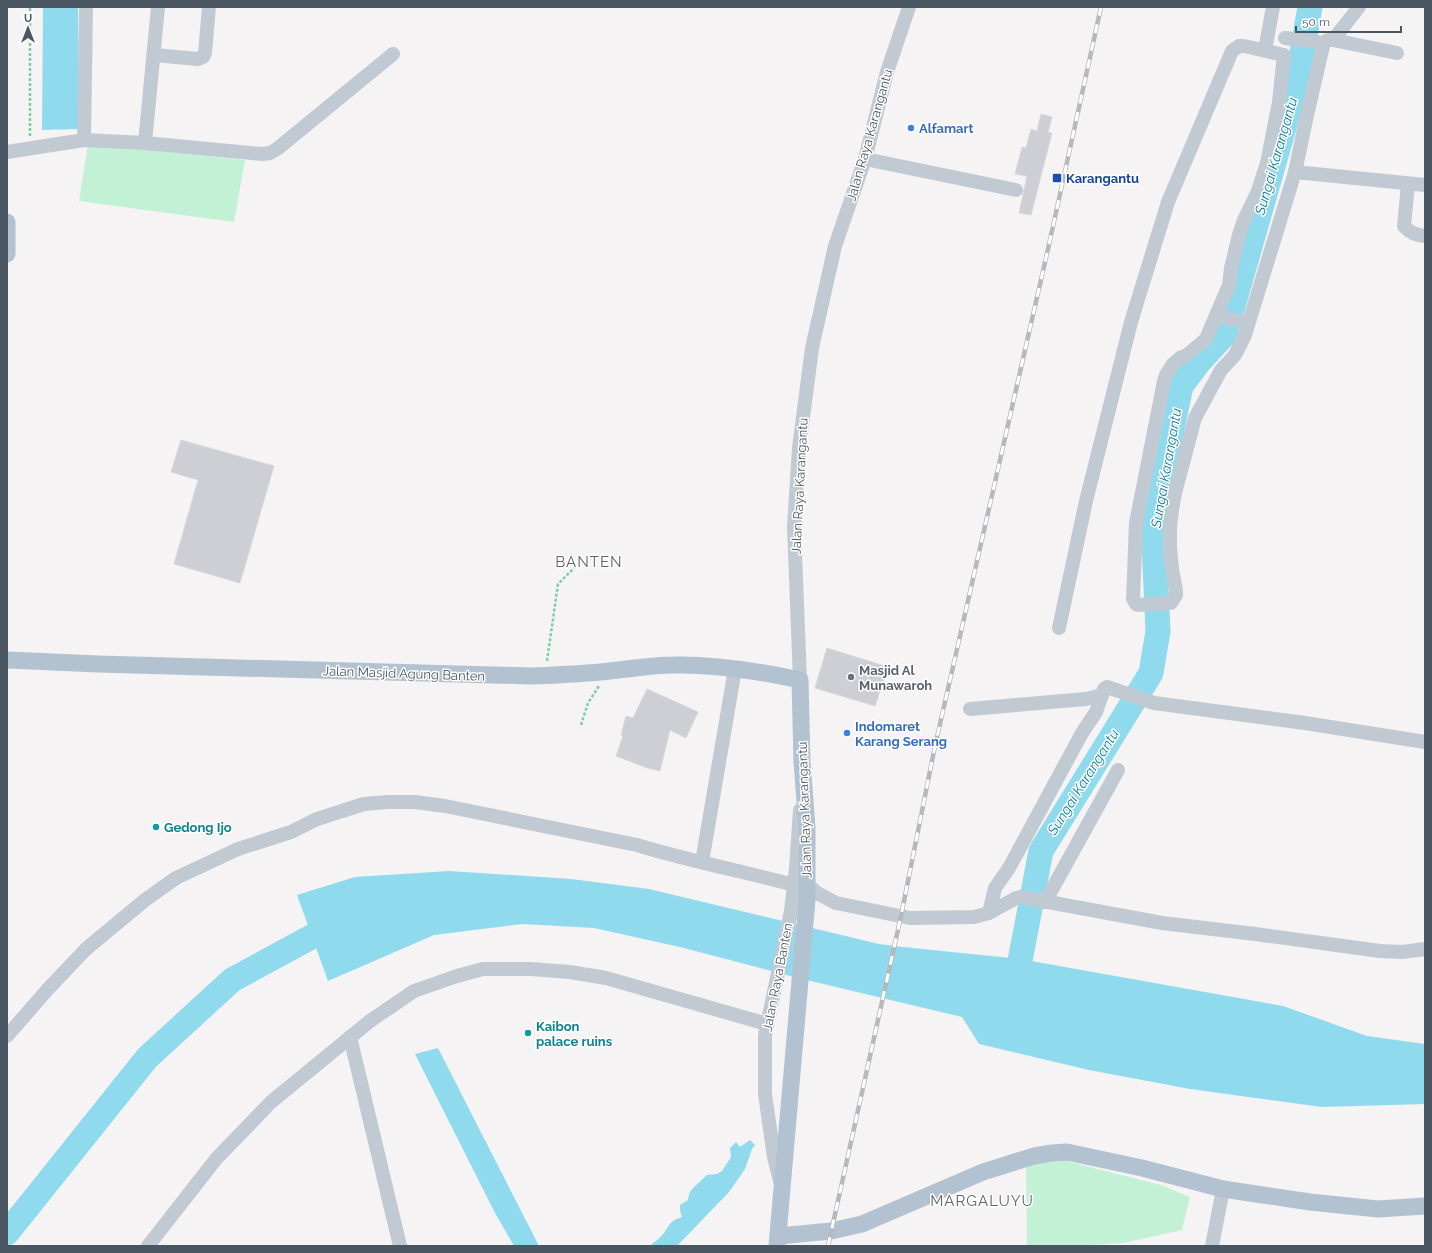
<svg xmlns="http://www.w3.org/2000/svg" width="1432" height="1253" font-family="Raleway,sans-serif">
<rect width="100%" height="100%" fill="#f5f3f3"/>
<!-- green -->
<g fill="#c3f1d5">
<path d="M88 144 245 160 234 222 79 201Z"/>
<path d="M1058 1159 1161 1185 1190 1197 1182 1230 1123 1243 1077 1246H1027L1026 1164Z"/>
</g>
<!-- water -->
<g fill="#90daee">
<path d="M43 7H78L79 129 42 130Z"/>
<path d="M449 871 571 879 649 889 879 944 903 947 1020 959 1283 1006 1367 1036 1425 1044V1104L1322 1107 1190 1089 1089 1070 979 1044 962 1017 794 977 680 947 594 928 522 924 434 935 328 981 297 895 355 877Z"/>
<path d="M438 1048 539 1246H514L495 1213 415 1054Z"/>
<path d="M750 1140 755 1145 752 1149 745 1169 729 1192 677 1246H650C654 1242 660 1238 664 1233 671 1223 670 1221 682 1217L680 1211V1205L688 1200 689 1194 692 1189 707 1175 717 1174 722 1171 731 1157 730 1148 736 1142 740 1147Z"/>
</g>
<g fill="none" stroke-linecap="round" stroke-linejoin="round">
<!-- river -->
<g stroke="#90daee" stroke-width="25">
<path d="M1014 992 1041 851 1151 673 1158 631 1153 521 1181 386 1199 362 1225 334 1297 82 1310 7"/>
<path d="M7 1233 147 1058 232 980 313 936 345 927"/>
</g>
</g>
<!-- building -->
<g fill="#cdcfd5" stroke="#d7d9de">
<path d="M1041 114 1052 117 1048 132 1052 133 1031 215 1019 213 1027 176 1015 174 1022 147 1026 148 1031 129 1037 131Z"/>
<path d="M181 440 274 466 240 583 174 564 198 480 171 472Z"/>
<path d="M827 648 888 667 875 706 815 688Z"/>
<path d="M647 689 698 712 686 738 670 730 660 771 647 768 616 756 623 736 621 735 626 716 633 718Z"/>
</g>
<g fill="none" stroke-linecap="round" stroke-linejoin="round">
<!-- path -->
<g stroke="#7ad0a6" stroke-width="2.5" stroke-dasharray="3 2" stroke-linecap="butt">
<path d="M30 136V7"/>
<path d="M547 661 558 584 577 565"/>
<path d="M581 725 588 703 599 686"/>
</g>
<!-- minor -->
<g stroke="#c1cad2" stroke-width="14">
<path d="M1285 38 1317 42"/>
<path d="M1333 40 1397 53"/>
<path d="M1265 50 1273 7"/>
<path d="M154 55 198 59 203 57 205 53 209 7"/>
<path d="M84 140 86 7"/>
<path d="M145 143 158 7"/>
<path d="M7 152 84 140 145 143 262 154 270 153 277 149 393 54"/>
<path d="M865 159 1016 190"/>
<path d="M1295 172 1425 185"/>
<path d="M1408 184 1404 226C1410 233 1416 235 1425 236"/>
<path d="M1216 316 1248 323"/>
<path d="M1059 628 1086 501 1131 322 1168 202 1232 51 1239 46H1244L1284 55 1279 102 1267 163 1258 191 1244 220 1239 235 1231 268 1229 285 1206 339 1187 355 1180 358 1173 364 1166 375 1164 381 1136 523 1133 599 1136 604 1138 605 1171 603 1176 595V590L1172 569 1170 548V527L1172 510 1175 493 1195 418 1221 370 1235 355 1245 335 1295 172 1307 115 1324 42 1328 40H1333L1359 7"/>
<path d="M800 680 794 527 799 448 812 348 835 246 865 159 887 72 909 7"/>
<path d="M970 709 1086 699 1102 695 1104 689 1107 687 1154 703 1305 723 1425 742"/>
<path d="M702 862 735 669"/>
<path d="M807 884 817 893 836 903 910 918 974 917 989 913 1016 898 1021 897 1162 923 1255 934 1380 951 1402 952 1425 949"/>
<path d="M1045 902 1118 770"/>
<path d="M989 913 995 888 1009 868 1082 733 1096 712 1102 695"/>
<path d="M7 1036 48 989 86 949 145 900 176 878 238 849 291 832 317 819 364 804 388 802H415L445 806 637 845C689 861 742 871 794 885"/>
<path d="M350 1037 400 1246"/>
<path d="M780 1181 774 1157 765 1094V1035L791 911 796 868 800 810"/>
<path d="M148 1246 216 1159 271 1102 370 1021 414 991 457 976 483 969H531L570 972 606 978 767 1024"/>
<path d="M1212 1246 1223 1189"/>
</g>
<!-- major -->
<g stroke="#b3c2d1" stroke-width="17">
<path d="M7 222V254"/>
<path d="M7 660 98 664 531 676C557 675 584 674 610 671 631 669 652 665 673 665 716 664 758 671 800 680L802 762 807 828V900L777 1246"/>
<path d="M779 1236 831 1231 862 1224 983 1172 1034 1156 1052 1153 1067 1152 1142 1168 1223 1189 1310 1202 1378 1209 1425 1206"/>
</g>
<!-- rail casing -->
<g stroke="#b5b8bd" stroke-width="4.5">
<path id="rail" d="M828 1246 901 916 935 746 1048 249 1101 7"/>
</g>
<!-- rail -->
<use href="#rail" stroke="#fff" stroke-width="3" stroke-dasharray="9" stroke-linecap="butt"/>
</g>
<!-- markers -->
<g fill="#3f7fe0" stroke="#fff" stroke-width="1.5">
<circle cx="911" cy="128" r="4"/>
<circle cx="847" cy="733" r="4"/>
</g>
<rect fill="#1a4fb4" stroke="#fff" stroke-width="1.5" x="1052" y="173" width="10" height="10" rx="2"/>
<circle fill="#6b7280" stroke="#fff" stroke-width="1.5" cx="851" cy="677" r="4"/>
<g fill="#0f9aa8" stroke="#fff" stroke-width="1.5">
<circle cx="156" cy="827" r="4"/>
<circle cx="528" cy="1033" r="4"/>
</g>
<g text-anchor="middle" stroke-width="3" stroke-linejoin="round" paint-order="stroke">
<!-- shop labels -->
<g font-size="13" font-weight="bold" fill="#366cbe" stroke="#fff" text-anchor="start">
<text x="919" y="133">Alfamart</text>
<text x="855" y="731">Indomaret<tspan x="855" dy="15">Karang Serang</tspan></text>
</g>
<!-- street labels -->
<g font-size="13" fill="#4a5661" stroke="#fff">
<text transform="translate(869 135) rotate(-74)" y="5">Jalan Raya Karangantu</text>
<text transform="translate(799 486) rotate(-87)" y="5">Jalan Raya Karangantu</text>
<text transform="translate(404 673) rotate(2)" y="5">Jalan Masjid Agung Banten</text>
<text transform="translate(804 810) rotate(-92)" y="5">Jalan Raya Karangantu</text>
<text transform="translate(777 977) rotate(-79)" y="5">Jalan Raya Banten</text>
</g>
<!-- transit labels -->
<g font-size="13" font-weight="bold" fill="#164399" stroke="#fff" text-anchor="start">
<text x="1066" y="183">Karangantu</text>
</g>
<!-- worship labels -->
<g font-size="13" font-weight="bold" fill="#5b616d" stroke="#fff" text-anchor="start">
<text x="859" y="675">Masjid Al<tspan x="859" dy="15">Munawaroh</tspan></text>
</g>
<!-- culture labels -->
<g font-size="13" font-weight="bold" fill="#0d838f" stroke="#fff" text-anchor="start">
<text x="164" y="832">Gedong Ijo</text>
<text x="536" y="1031">Kaibon<tspan x="536" dy="15">palace ruins</tspan></text>
</g>
<!-- water labels -->
<g font-size="14" font-style="italic" fill="#0c7c9b" stroke="#fff">
<text transform="translate(1276 156) rotate(-74)" y="5">Sungai Karangantu</text>
<text transform="translate(1166 468) rotate(-80)" y="5">Sungai Karangantu</text>
<text transform="translate(1083 782) rotate(-58)" y="5">Sungai Karangantu</text>
</g>
<!-- quarter labels -->
<g font-size="15" letter-spacing="1" fill="#5f6368" stroke="#fff">
<text x="589" y="567">BANTEN</text>
<text x="982" y="1206">MARGALUYU</text>
</g>
</g>
<!-- border -->
<rect width="1432" height="1253" fill="none" stroke="#4a5661" stroke-width="16"/>
<!-- north arrow -->
<g transform="translate(28 28)" stroke="#ffffff" stroke-width="3" paint-order="stroke">
<path d="M0-3L7 15L0 10L-7 15Z" fill="#4a5661"/>
<text y="-6" font-size="11" font-weight="bold" text-anchor="middle" fill="#4a5661">U</text>
</g>
<!-- scale -->
<path d="M1296 26v6h105v-6" fill="none" stroke="#4a5661" stroke-width="2"/>
<text x="1302" y="26" font-size="12" fill="#4a5661" stroke="#ffffff" stroke-width="3" paint-order="stroke">50 m</text>
</svg>
